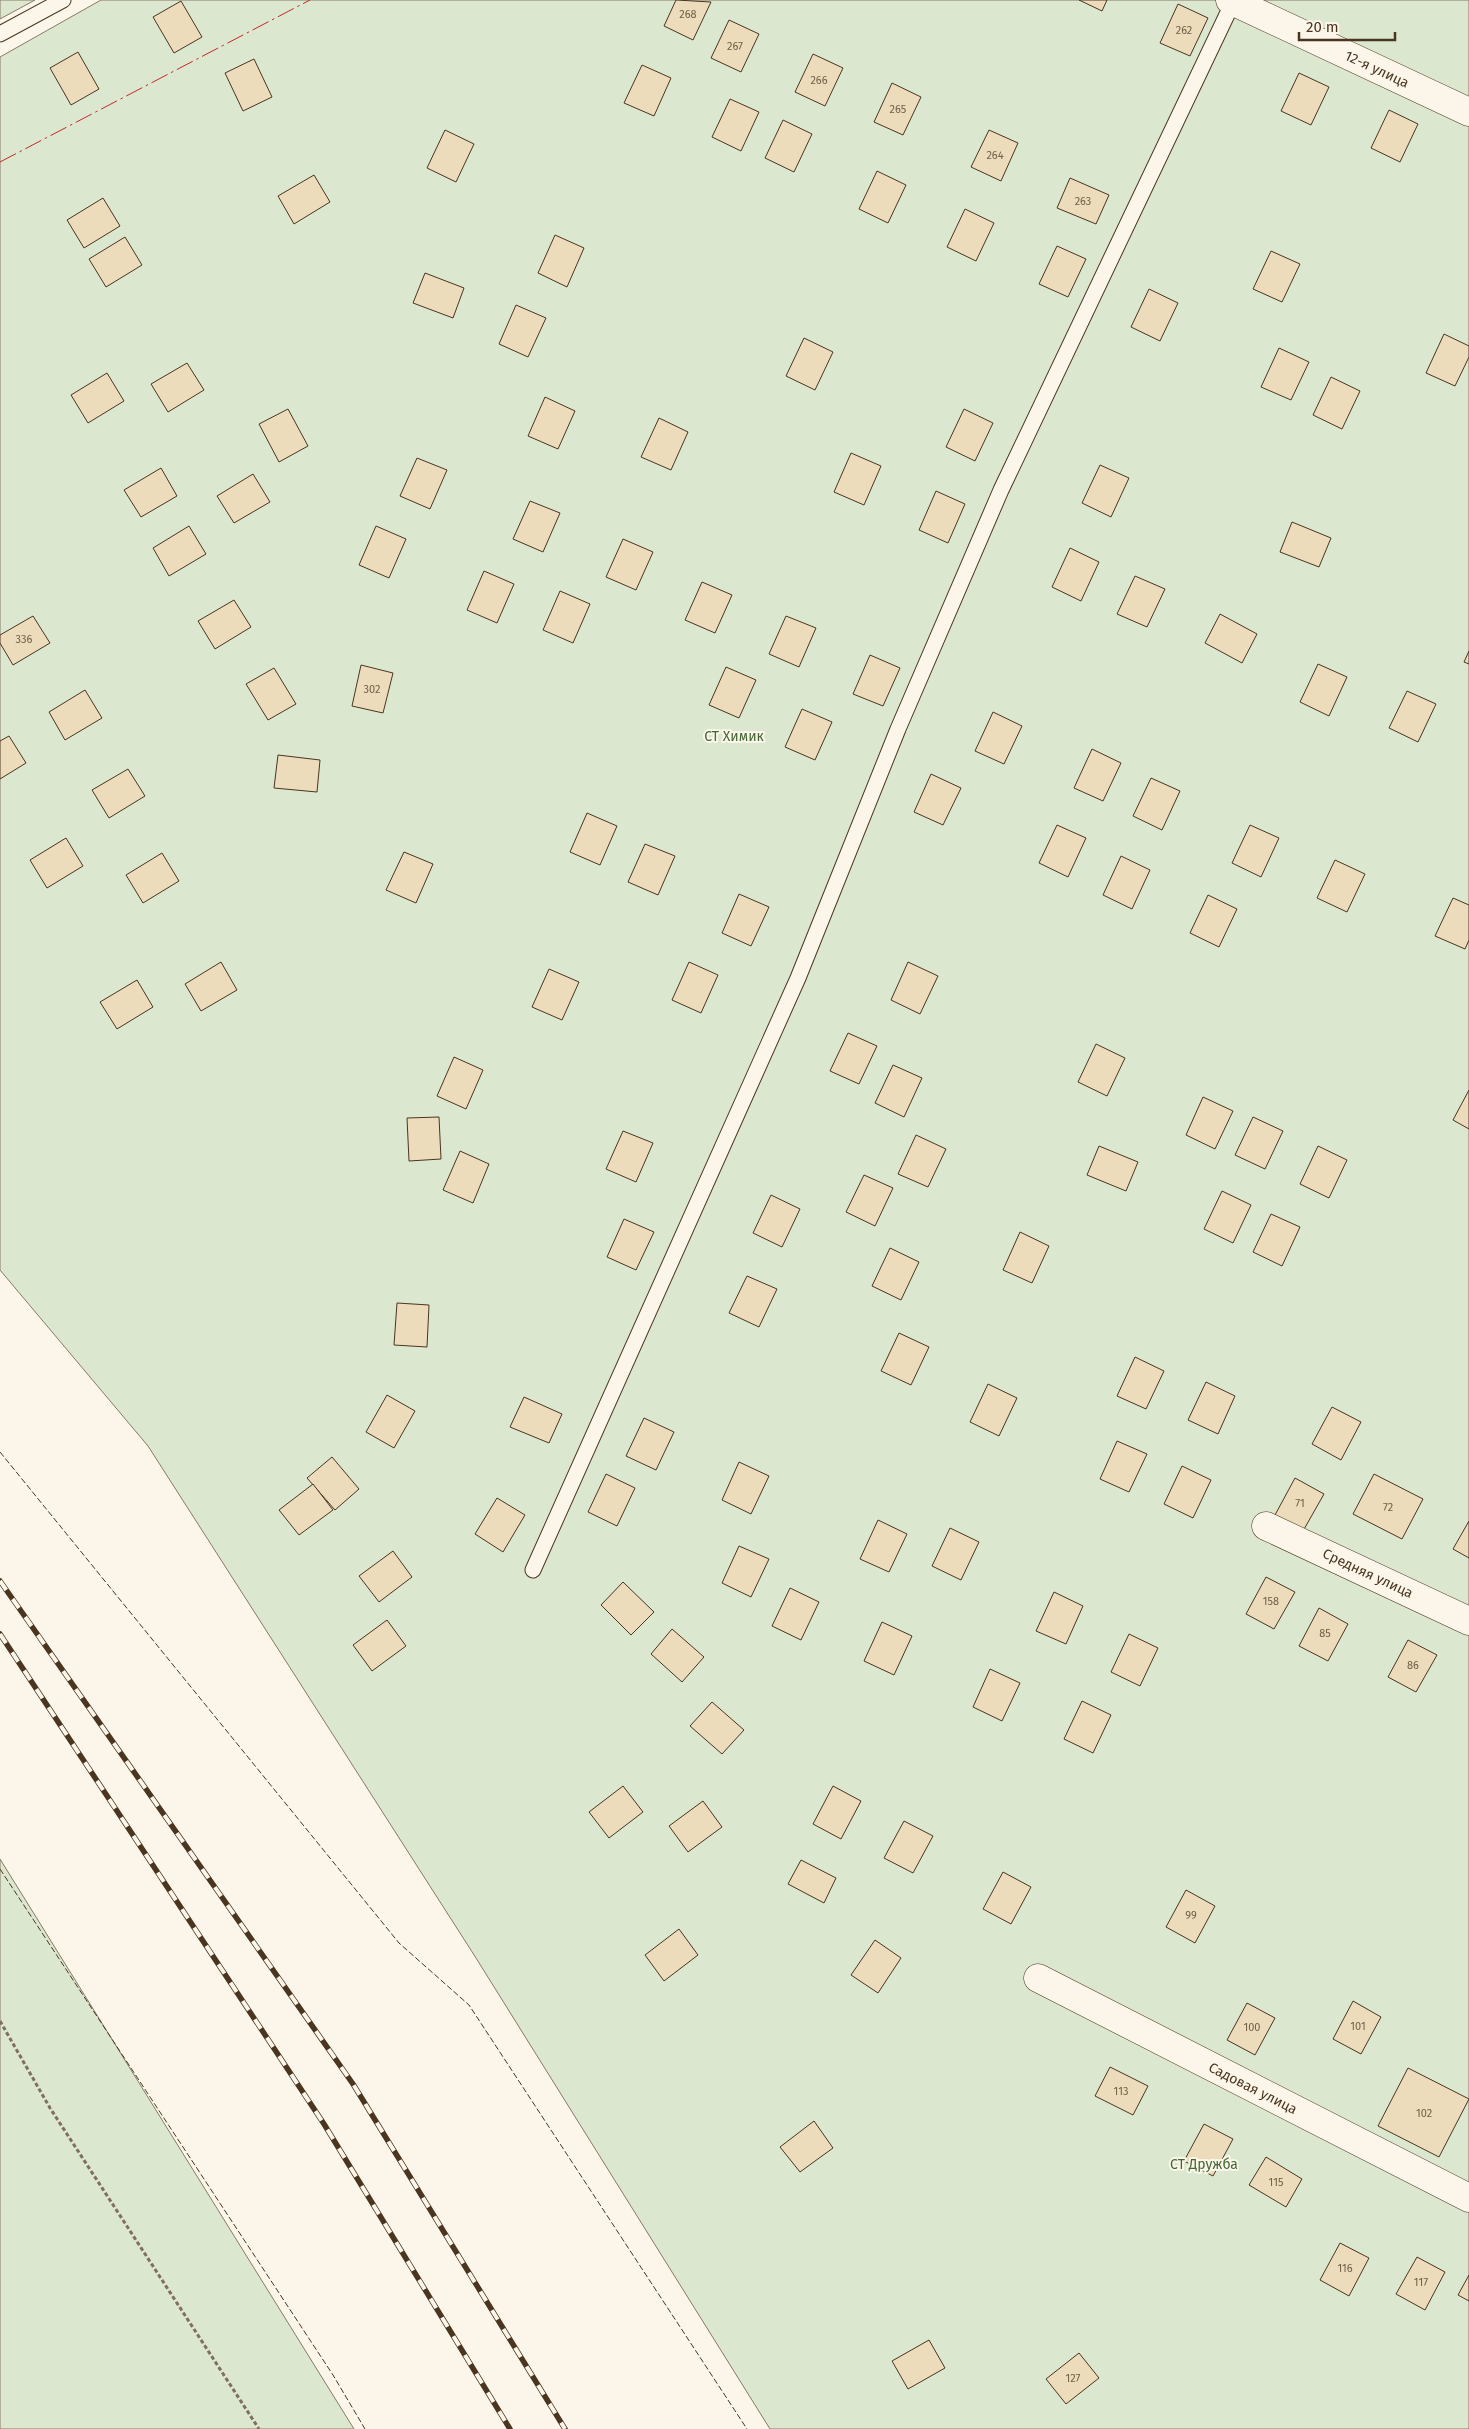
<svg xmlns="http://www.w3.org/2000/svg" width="1469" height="2429" font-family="'Fira Sans',sans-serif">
<rect width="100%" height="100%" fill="#fbf6e9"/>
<!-- green -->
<g fill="#dce7d0" stroke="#887966">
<path d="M0 0H35L0 19Z"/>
<path d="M101 0H1469V2429H770L476 1958 148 1446 0 1270V57Z"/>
<path d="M0 1859 354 2429H0Z"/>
</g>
<!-- building -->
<g fill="#ecdcbc" stroke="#4a3520">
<path d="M676 0 711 2 693 40 664 26Z"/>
<path d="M1079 0H1107L1102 11Z"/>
<path d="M181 1 202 37 174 53 153 17Z"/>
<path d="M1178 4 1208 18 1190 56 1160 43Z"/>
<path d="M729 20 759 34 741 72 711 58Z"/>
<path d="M78 52 99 89 71 105 50 68Z"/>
<path d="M813 54 843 68 825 106 795 92Z"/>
<path d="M254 59 272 97 243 111 225 73Z"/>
<path d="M642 65 671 78 654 116 624 103Z"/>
<path d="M1299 73 1329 87 1311 125 1281 111Z"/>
<path d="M892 83 921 97 903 135 874 122Z"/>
<path d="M730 99 759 112 741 151 712 137Z"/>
<path d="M1389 110 1418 124 1400 162 1371 148Z"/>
<path d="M783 120 812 134 794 172 765 158Z"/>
<path d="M445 130 474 144 456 182 427 168Z"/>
<path d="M989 130 1018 143 1001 181 971 167Z"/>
<path d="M877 171 906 185 888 223 859 209Z"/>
<path d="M314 175 330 202 294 224 278 196Z"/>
<path d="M1070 178 1109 195 1096 224 1057 208Z"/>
<path d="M103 198 120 226 84 248 67 220Z"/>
<path d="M965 209 994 223 976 261 947 247Z"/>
<path d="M555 235 584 248 567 287 538 273Z"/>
<path d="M125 237 142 265 106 287 89 259Z"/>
<path d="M1057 246 1086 259 1068 297 1039 284Z"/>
<path d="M1271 251 1300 264 1282 302 1253 289Z"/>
<path d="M425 273 464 288 453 318 413 303Z"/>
<path d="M1149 289 1178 303 1160 341 1131 327Z"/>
<path d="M516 305 546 318 528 357 499 344Z"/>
<path d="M1444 334 1469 346V357L1455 386 1426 373Z"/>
<path d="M804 338 833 352 815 390 786 376Z"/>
<path d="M1279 348 1309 362 1291 400 1261 387Z"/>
<path d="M187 363 204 390 168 412 151 384Z"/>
<path d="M107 373 124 401 88 423 71 395Z"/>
<path d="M1331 377 1360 391 1342 429 1313 415Z"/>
<path d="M545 397 575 411 558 449 528 436Z"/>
<path d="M288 409 308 446 279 462 259 424Z"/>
<path d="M964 409 993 423 975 461 946 447Z"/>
<path d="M659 418 688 432 671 470 641 457Z"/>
<path d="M851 453 881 466 864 505 834 492Z"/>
<path d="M417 458 447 470 430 509 400 496Z"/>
<path d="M1100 465 1129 478 1111 517 1082 503Z"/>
<path d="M161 468 177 496 141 517 124 490Z"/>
<path d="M253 474 270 502 234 523 217 496Z"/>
<path d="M936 491 965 504 948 543 919 530Z"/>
<path d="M530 501 560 513 543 552 513 539Z"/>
<path d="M1292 522 1331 538 1319 567 1280 552Z"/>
<path d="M189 526 206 554 169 576 153 548Z"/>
<path d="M376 526 406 539 389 578 359 565Z"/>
<path d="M623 539 653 552 636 590 606 577Z"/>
<path d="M1070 548 1099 562 1081 601 1052 587Z"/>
<path d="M484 571 514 584 497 623 467 610Z"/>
<path d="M1135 576 1165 589 1147 627 1117 614Z"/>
<path d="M702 582 732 595 715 633 685 620Z"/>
<path d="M560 591 590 604 573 643 543 630Z"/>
<path d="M234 600 251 627 215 649 198 621Z"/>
<path d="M1220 614 1257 634 1242 663 1205 643Z"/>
<path d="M33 616 50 643 13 665 0 643V635Z"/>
<path d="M786 616 816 628 799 667 769 654Z"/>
<path d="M1469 651V664L1464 662Z"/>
<path d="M870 655 900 668 883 706 853 694Z"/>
<path d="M1318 664 1347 677 1329 716 1300 702Z"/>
<path d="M361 665 393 673 383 713 352 706Z"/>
<path d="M726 667 756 680 739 718 709 705Z"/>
<path d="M274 668 296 704 268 720 246 684Z"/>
<path d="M85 690 102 718 65 740 49 712Z"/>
<path d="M1407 691 1436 704 1418 742 1389 728Z"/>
<path d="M802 709 832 722 815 760 785 747Z"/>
<path d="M993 712 1022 726 1004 764 975 751Z"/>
<path d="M9 736 26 763 0 779V741Z"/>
<path d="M1092 749 1121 763 1103 801 1074 788Z"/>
<path d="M278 755 320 760 317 792 274 788Z"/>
<path d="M128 769 145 796 109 818 92 790Z"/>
<path d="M931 774 961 788 943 825 914 812Z"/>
<path d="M1151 778 1180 791 1162 830 1133 816Z"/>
<path d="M587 813 617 826 600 865 570 852Z"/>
<path d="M1057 825 1086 838 1068 877 1039 863Z"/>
<path d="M1250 825 1279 838 1261 877 1232 863Z"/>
<path d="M66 838 83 866 47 888 30 860Z"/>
<path d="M645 844 675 856 658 895 628 882Z"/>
<path d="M404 852 433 864 416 903 386 890Z"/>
<path d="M162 853 179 881 143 903 126 875Z"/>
<path d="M1121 856 1150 870 1132 909 1103 895Z"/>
<path d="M1335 860 1365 874 1347 912 1317 898Z"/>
<path d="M739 894 769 907 751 946 722 933Z"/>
<path d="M1208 895 1237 909 1219 947 1190 933Z"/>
<path d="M1453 898 1469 905V940L1465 949 1435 936Z"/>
<path d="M221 962 237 990 201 1011 185 984Z"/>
<path d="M689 962 718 975 701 1013 672 1000Z"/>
<path d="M908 962 938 976 920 1014 891 1000Z"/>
<path d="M549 969 579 982 562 1020 532 1007Z"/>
<path d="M137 980 153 1007 117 1029 100 1002Z"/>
<path d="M848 1033 877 1046 859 1084 830 1071Z"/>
<path d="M1096 1044 1125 1058 1107 1096 1078 1082Z"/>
<path d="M454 1057 483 1070 466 1109 437 1096Z"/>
<path d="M893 1065 922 1078 904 1117 875 1103Z"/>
<path d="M1469 1090V1129L1453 1120Z"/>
<path d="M1203 1097 1233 1111 1215 1149 1186 1135Z"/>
<path d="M439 1117 441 1159 409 1161 407 1118Z"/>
<path d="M1253 1117 1283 1131 1265 1169 1235 1155Z"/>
<path d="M623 1131 653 1143 636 1182 606 1169Z"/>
<path d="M916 1135 946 1149 928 1187 898 1174Z"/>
<path d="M1099 1146 1138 1162 1126 1191 1087 1175Z"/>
<path d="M1318 1146 1347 1160 1329 1198 1300 1184Z"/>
<path d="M460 1151 489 1164 473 1203 443 1190Z"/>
<path d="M864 1175 893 1188 875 1226 846 1212Z"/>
<path d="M1222 1191 1251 1205 1233 1243 1204 1229Z"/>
<path d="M771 1195 800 1209 782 1247 753 1233Z"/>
<path d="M1271 1214 1300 1227 1282 1266 1253 1252Z"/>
<path d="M624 1219 654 1232 636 1270 607 1257Z"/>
<path d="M1020 1232 1049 1246 1032 1283 1003 1270Z"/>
<path d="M890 1248 919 1262 901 1300 872 1286Z"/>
<path d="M747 1276 777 1289 759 1327 729 1313Z"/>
<path d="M397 1303 429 1305 427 1347 394 1345Z"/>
<path d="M899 1333 929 1347 911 1385 881 1371Z"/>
<path d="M1135 1357 1164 1371 1146 1409 1117 1396Z"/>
<path d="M1206 1382 1235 1396 1218 1434 1188 1420Z"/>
<path d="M988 1384 1017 1398 999 1436 970 1422Z"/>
<path d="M387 1395 415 1411 394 1448 366 1432Z"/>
<path d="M524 1397 562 1414 549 1443 510 1427Z"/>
<path d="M1332 1407 1361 1422 1341 1460 1312 1444Z"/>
<path d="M644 1418 674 1432 656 1470 626 1456Z"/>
<path d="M1117 1441 1147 1454 1129 1492 1100 1479Z"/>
<path d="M332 1457 359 1489 335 1510 307 1478Z"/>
<path d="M739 1462 769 1476 751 1514 722 1500Z"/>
<path d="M1182 1466 1211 1480 1193 1518 1164 1504Z"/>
<path d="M606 1474 635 1488 617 1526 588 1512Z"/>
<path d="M1374 1474 1423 1499 1402 1539 1353 1514Z"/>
<path d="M1295 1478 1324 1494 1303 1531 1275 1515Z"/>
<path d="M313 1484 333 1510 299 1535 279 1510Z"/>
<path d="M497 1498 525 1515 503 1552 475 1534Z"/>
<path d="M878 1520 907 1534 889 1572 860 1559Z"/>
<path d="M1469 1521V1558L1453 1549Z"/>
<path d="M950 1528 979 1542 961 1580 932 1566Z"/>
<path d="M739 1546 769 1559 751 1597 722 1583Z"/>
<path d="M393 1551 412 1577 379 1602 359 1576Z"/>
<path d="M1266 1577 1295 1592 1274 1629 1246 1614Z"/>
<path d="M623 1582 654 1612 631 1635 601 1605Z"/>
<path d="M790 1588 819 1602 801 1640 772 1626Z"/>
<path d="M1054 1592 1083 1606 1066 1644 1036 1631Z"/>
<path d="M1319 1608 1348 1624 1328 1661 1299 1646Z"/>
<path d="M387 1620 406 1646 372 1671 353 1645Z"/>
<path d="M882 1622 912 1636 894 1675 864 1661Z"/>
<path d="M672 1629 704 1657 682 1682 651 1654Z"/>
<path d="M1129 1634 1158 1648 1140 1686 1111 1672Z"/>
<path d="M1408 1640 1437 1655 1416 1692 1388 1677Z"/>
<path d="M990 1669 1020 1683 1002 1721 973 1707Z"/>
<path d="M1082 1701 1111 1715 1093 1753 1064 1739Z"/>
<path d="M712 1702 744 1730 722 1754 690 1726Z"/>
<path d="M623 1786 643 1812 609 1838 589 1812Z"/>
<path d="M833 1786 861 1801 841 1839 813 1824Z"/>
<path d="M703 1801 722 1827 688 1852 669 1826Z"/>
<path d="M904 1821 933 1836 913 1873 884 1858Z"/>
<path d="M801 1860 836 1878 824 1903 788 1884Z"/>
<path d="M1003 1872 1031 1887 1011 1924 983 1909Z"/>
<path d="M1186 1890 1215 1906 1195 1943 1166 1927Z"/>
<path d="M679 1929 698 1955 664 1981 645 1955Z"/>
<path d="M875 1940 901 1958 878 1993 851 1975Z"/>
<path d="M1353 2001 1381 2017 1361 2054 1333 2039Z"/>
<path d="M1247 2003 1275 2018 1255 2055 1227 2040Z"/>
<path d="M1110 2067 1148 2086 1133 2115 1095 2096Z"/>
<path d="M1408 2068 1469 2099 1439 2157 1378 2126Z"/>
<path d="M814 2121 833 2148 800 2172 780 2147Z"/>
<path d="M1204 2124 1233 2139 1213 2176 1184 2161Z"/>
<path d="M1266 2157 1302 2179 1286 2207 1249 2185Z"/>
<path d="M1340 2243 1369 2258 1349 2296 1320 2280Z"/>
<path d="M1417 2257 1445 2272 1425 2310 1396 2294Z"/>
<path d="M1469 2275V2301L1458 2295Z"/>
<path d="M929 2340 945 2368 908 2389 892 2361Z"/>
<path d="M1079 2353 1099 2378 1066 2404 1046 2379Z"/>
</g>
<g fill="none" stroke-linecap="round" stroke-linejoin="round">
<!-- service casing -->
<g stroke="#4a3520" stroke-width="17">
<g id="service">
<path d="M0 34 63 0"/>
<path d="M533 1570 798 978 898 729 1001 490 1233 2"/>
</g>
</g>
<!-- minor casing -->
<g stroke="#4a3520" stroke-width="29">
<g id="minor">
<path d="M1230 0 1469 112"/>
<path d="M1266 1526 1469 1621"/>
<path d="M1038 1978 1469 2198"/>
</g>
</g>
<!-- path -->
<path stroke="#7f6f5c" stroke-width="3" stroke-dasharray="4 2.5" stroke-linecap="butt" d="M0 2021 50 2108 259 2429"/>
<!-- service -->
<use href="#service" stroke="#fbf6e9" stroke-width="15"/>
<!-- minor -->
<use href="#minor" stroke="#fbf6e9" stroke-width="28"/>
<!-- rail casing -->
<g stroke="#4a3520" stroke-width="5.5">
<g id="rail">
<path d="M0 1581 353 2084 565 2429"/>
<path d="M0 1634 324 2124 510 2429"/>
</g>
</g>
<!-- rail -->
<use href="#rail" stroke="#fbf6e9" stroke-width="4" stroke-dasharray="11" stroke-linecap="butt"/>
<!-- fence -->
<g stroke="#4a3520" stroke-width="1" stroke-dasharray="6 2.5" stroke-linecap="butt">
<path d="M0 1452 399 1943 469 2005 747 2429"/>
<path d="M0 1869 333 2375 365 2429"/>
</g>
<!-- power -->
<path stroke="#c62828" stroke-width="1" stroke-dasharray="18 4 2.5 4" stroke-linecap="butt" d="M0 162 310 0"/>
</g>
<g text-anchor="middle" stroke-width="4" stroke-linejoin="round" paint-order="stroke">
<!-- number labels -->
<g font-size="11" fill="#725f47">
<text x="688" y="18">268</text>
<text x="1184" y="34">262</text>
<text x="735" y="50">267</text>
<text x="819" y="84">266</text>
<text x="898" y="113">265</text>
<text x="995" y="159">264</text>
<text x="1083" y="205">263</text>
<text x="24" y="643">336</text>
<text x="372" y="693">302</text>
<text x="1300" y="1507">71</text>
<text x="1388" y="1511">72</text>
<text x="1271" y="1605">158</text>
<text x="1325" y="1637">85</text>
<text x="1413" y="1669">86</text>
<text x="1191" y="1919">99</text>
<text x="1358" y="2030">101</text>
<text x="1252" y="2031">100</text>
<text x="1121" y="2095">113</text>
<text x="1424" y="2117">102</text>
<text x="1276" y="2186">115</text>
<text x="1345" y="2272">116</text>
<text x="1421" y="2286">117</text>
<text x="1073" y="2382">127</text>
</g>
<!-- street labels -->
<g font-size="14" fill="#4a3520" stroke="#fbf6e9">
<text transform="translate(1377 69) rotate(25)" y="5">12-я улица</text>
<text transform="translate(1368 1573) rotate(25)" y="5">Средняя улица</text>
<text transform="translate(1253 2088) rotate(27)" y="5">Садовая улица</text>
</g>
<!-- park labels -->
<g font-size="14" fill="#436837" stroke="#fbf6e9">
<text x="734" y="741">СТ Химик</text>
<text x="1204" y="2169">СТ Дружба</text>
</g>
</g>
<!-- scale -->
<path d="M1299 32v8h96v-8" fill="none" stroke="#4a3520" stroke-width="2.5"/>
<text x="1306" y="32" font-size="15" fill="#4a3520" stroke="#fbf6e9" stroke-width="4" paint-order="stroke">20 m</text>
</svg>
